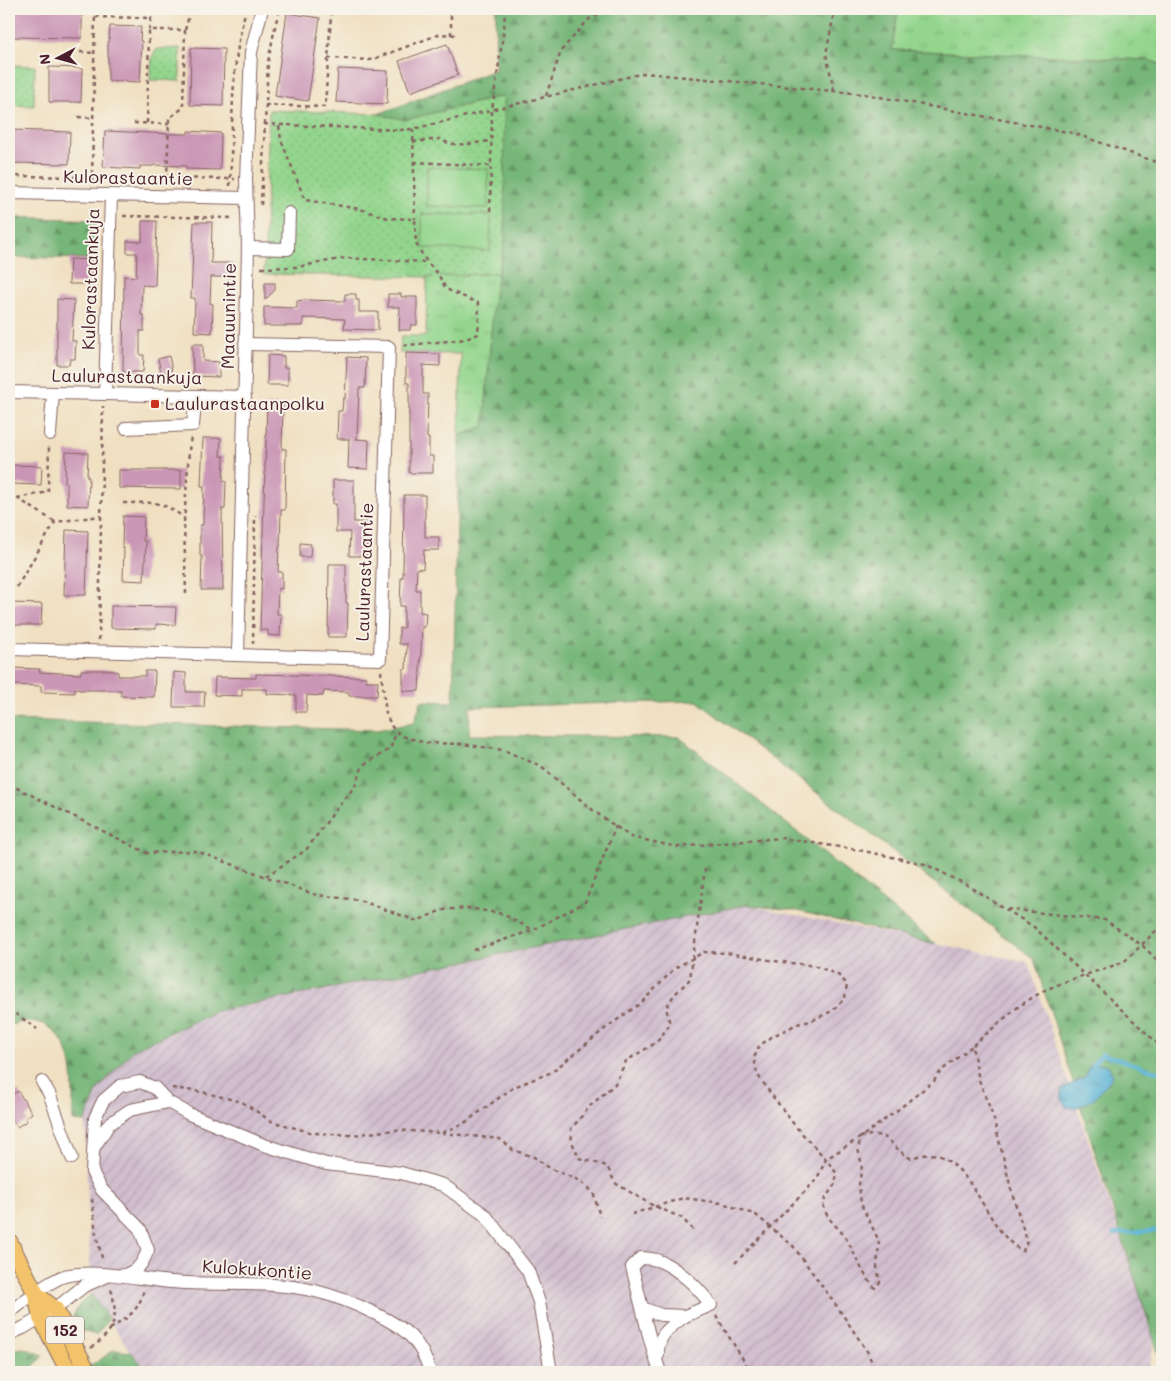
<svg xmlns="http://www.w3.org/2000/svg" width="1171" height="1381" font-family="Mali,sans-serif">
<defs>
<pattern id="industrial-furrows" width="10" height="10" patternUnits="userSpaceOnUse" patternTransform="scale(1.25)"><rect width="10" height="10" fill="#d0bdce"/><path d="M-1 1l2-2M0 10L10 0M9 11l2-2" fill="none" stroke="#b4a2b1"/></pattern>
<pattern id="grass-tufts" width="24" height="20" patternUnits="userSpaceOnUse" patternTransform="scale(1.25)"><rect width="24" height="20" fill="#93d58d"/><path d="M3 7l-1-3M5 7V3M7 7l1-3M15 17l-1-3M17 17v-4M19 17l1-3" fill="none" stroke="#80b67a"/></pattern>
<pattern id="forest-firs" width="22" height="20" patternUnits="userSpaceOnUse" patternTransform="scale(1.25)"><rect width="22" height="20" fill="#76b678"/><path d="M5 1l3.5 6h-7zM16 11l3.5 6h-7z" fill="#639363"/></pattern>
<pattern id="park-dots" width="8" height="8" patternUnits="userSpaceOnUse" patternTransform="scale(1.25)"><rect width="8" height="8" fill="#93d58d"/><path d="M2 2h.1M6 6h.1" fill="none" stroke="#80b67a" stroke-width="1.8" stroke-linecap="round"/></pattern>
<pattern id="water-ripples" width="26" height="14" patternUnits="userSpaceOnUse" patternTransform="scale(1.25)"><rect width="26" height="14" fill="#57b2d5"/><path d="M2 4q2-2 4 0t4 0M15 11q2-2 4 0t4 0" fill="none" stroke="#4a90ad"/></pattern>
</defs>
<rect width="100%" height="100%" fill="#f7f3e8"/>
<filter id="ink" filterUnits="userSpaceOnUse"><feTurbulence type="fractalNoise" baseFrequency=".02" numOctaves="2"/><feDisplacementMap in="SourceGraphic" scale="10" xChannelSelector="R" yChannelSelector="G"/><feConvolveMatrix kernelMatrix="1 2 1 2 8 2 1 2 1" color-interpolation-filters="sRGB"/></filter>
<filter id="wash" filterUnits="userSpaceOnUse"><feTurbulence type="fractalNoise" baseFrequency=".0096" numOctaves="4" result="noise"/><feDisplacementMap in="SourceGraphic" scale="20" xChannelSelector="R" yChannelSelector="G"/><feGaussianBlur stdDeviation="1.12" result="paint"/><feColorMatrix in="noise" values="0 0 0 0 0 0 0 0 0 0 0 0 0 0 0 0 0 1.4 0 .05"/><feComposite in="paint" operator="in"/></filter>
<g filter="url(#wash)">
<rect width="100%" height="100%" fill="#f0e0c1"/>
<!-- industrial -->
<path fill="url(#industrial-furrows)" d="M746 905 1028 962 1155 1339 1148 1372H148L131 1352 91 1294 85 1122 98 1089 134 1049 217 1011Z"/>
<!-- grass -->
<g fill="url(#grass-tufts)" stroke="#6e7a5c">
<path d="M898 9H1162V65L1148 60 892 50Z"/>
<path d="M498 273 484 427 459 436 461 354 400 353 401 336H426L427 277Z"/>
</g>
<!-- forest -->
<g fill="url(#forest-firs)" stroke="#606a52">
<path d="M496 9H898L892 50 1148 60 1162 65V1365L1034 959 697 701 470 707 469 735 679 737 936 944 794 910 746 905 217 1011 134 1049 98 1089 85 1122 73 1121C72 1092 78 1050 52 1030 47 1026 44 1023 39 1023 28 1021 19 1021 9 1026V720L377 730 414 723 421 701 453 702 459 436 484 426 494 294 505 240 503 96 405 120 378 114 495 70Z"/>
<path d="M9 217 96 220V259L9 257Z"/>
<path d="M91 1294 109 1319 96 1335 80 1330 72 1318 80 1304Z"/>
<path d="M24 1348 43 1355C32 1370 27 1372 9 1372V1350Z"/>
<path d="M114 1350 131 1352 148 1372H75L97 1362Z"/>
</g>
<!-- park -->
<g fill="url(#park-dots)" stroke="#6e7a5c">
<path d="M180 48V81L150 80 152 57 157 49Z"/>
<path d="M9 65 35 66 34 106 9 105Z"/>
<path d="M504 96 505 240 498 273 427 277 264 274 269 110 378 114 405 120Z"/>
</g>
<!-- pitch -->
<g fill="#93d58d" stroke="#6e7a5c">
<path d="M427 167 488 169V208L427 206Z"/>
<path d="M422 214 491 215 490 251 422 248Z"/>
</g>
<!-- water -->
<path fill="url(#water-ripples)" stroke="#506880" d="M1093 1064 1108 1065 1112 1073 1111 1079 1093 1100 1075 1108 1066 1107 1062 1099 1061 1090 1086 1076 1088 1068Z"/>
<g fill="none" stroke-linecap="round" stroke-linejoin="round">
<!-- stream -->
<g stroke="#57b2d5" stroke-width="4">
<path d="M1093 1064 1102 1054 1162 1073"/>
<path d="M1114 1234 1162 1230"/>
</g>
</g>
<g id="blocks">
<!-- building -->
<g fill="#ca96b6">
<path d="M9 9H82V38L9 37Z"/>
<path d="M287 13 320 18 308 101 275 96Z"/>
<path d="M110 26 141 27 140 41H142L140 82 108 81V41H109Z"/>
<path d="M447 44 458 75 410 92 399 61Z"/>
<path d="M191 48 224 49 223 106 190 105Z"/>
<path d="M49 67 82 68 81 102H49Z"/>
<path d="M338 69 388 71 387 104 336 102Z"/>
<path d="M9 130 70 132 69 164 9 163Z"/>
<path d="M105 131 173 134H188V131L221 133 220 170 186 169V166L154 165 153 166H140V169L103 167Z"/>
<path d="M142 221H157L155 286 142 285 141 315H144V331H140V355H144L143 372H123L124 276 136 277 137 253H127V241L142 242Z"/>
<path d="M194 222H212L211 263H233L232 277H211L210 303 213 304 212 333 194 332 195 298H191Z"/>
<path d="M70 259 91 260V284H69Z"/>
<path d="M265 283H275V290L265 300Z"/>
<path d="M345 294H356V300H359V312H378V330L344 329 345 319 303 318V326H264V307L297 308V301L304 300 345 301Z"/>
<path d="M388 294H401V297H417V325H411L410 330H399L400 307H388Z"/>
<path d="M57 299 74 300 72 341H76L75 359H70L69 365H57Z"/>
<path d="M192 344H203V361L219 362V377L193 376Z"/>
<path d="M406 353 440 354V366L423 365V394H428L427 438H429V456H433V473H409V383H406Z"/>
<path d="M268 355 284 356V368H288V385H267Z"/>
<path d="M169 356 172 370 161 373 158 359Z"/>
<path d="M347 357 366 358 365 388H359L357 439H356L369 440 368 469 348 468 349 439H337L338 411H342L343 398 345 399Z"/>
<path d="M267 405H283L282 449H286L285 510H281L280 547H279L278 572H282V589L278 588 277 614H281L280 636 268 635V630H260Z"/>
<path d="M203 438H221L220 456H224L223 481H226L225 509H222L223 590H201L202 556H200V525H203L204 486H201Z"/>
<path d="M66 452 88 453 87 477H89L88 506 67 505V483H65Z"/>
<path d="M9 465 42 466 41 485 9 484Z"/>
<path d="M119 470H181V489L119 488Z"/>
<path d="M333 480H354V522H367L366 556H349L350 532H336V504H333Z"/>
<path d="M404 495H425V537H439V550H424L423 569 417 568 416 590H420V612L426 613 425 627H422L419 691H403V669H406L407 644H399V628H404V606H400L401 577H403Z"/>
<path d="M123 516 144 517 143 541H146L144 581 123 580 124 547H122Z"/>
<path d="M66 530 88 531 86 595H64Z"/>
<path d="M300 543 311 544 310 557H300Z"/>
<path d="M329 564H346V603H348L347 637H328Z"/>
<path d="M9 603 42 604 41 625H9Z"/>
<path d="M111 606 176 607 175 625 156 624V629L111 628Z"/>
<path d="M12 668 40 669 39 672 81 674V670H110L118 672V676H145V671H155L154 697 121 696V690H80L75 688V693L41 692V686L12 685Z"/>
<path d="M174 672 186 673V692H205L204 707H173Z"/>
<path d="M256 674 366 677V681H378L377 696H349V692L324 691 323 696 307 695 306 712H296V695L267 694V689H242V696L214 695 215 677 256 678Z"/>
<path d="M18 1091 32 1113 25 1118 27 1121 17 1127 9 1114V1097Z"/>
</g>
</g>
</g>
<g filter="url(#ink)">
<use href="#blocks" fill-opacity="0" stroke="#846360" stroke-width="1"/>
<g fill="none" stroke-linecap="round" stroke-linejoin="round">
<!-- minor casing -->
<g stroke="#846360" stroke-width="14">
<g id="minor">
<path d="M9 193 246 198"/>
<path d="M248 248 288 249 289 213"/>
<path d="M9 392 245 397"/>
<path d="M105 394 111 195"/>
<path d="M126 428 193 425 196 396"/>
<path d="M50 434 53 393"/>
<path d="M9 649 380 659 389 347 245 344"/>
<path d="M238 655 248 248 246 179 251 52 262 9"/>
<path d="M42 1082 49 1093 72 1158"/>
<path d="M168 1102 189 1114 264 1145 326 1164 401 1173 443 1185 485 1215 528 1271 539 1302 551 1372"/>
<path d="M93 1149 109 1124 130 1110 168 1102 155 1088 140 1082 120 1086 103 1101 95 1118 92 1172 102 1190 140 1229 148 1250C142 1265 139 1270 122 1276"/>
<path d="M642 1308 661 1315 685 1316 711 1305C698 1287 678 1268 657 1260 652 1259 646 1258 641 1258L632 1267C641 1302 648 1338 660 1372"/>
<path d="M9 1313C22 1302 54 1277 69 1275 100 1270 140 1279 171 1282 219 1286 269 1280 315 1291 336 1296 356 1304 376 1314 405 1328 421 1340 430 1372"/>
<path d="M9 1334 23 1328 55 1309 84 1286 105 1277"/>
<path d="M658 1355C657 1335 670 1327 685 1316"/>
</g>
</g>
<!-- major casing -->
<g stroke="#846360" stroke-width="18">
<g id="major">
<path d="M9 1241 36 1294 41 1318 69 1372"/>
<path d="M36 1294 55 1309 88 1372"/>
</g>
</g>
<!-- path -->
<g stroke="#846360" stroke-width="2.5" stroke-dasharray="4 4" stroke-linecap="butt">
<path d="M95 17 151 18 149 30H185L183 108 169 118 167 178"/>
<path d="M185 30 191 9"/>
<path d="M451 35V9"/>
<path d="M80 52 95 53"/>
<path d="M328 58 371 60 440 34 458 35"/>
<path d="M834 90 826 54 835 9"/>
<path d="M546 96 561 51 588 20 610 9"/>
<path d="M265 105 325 107 331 14 335 9"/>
<path d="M78 117 94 118"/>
<path d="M134 123 169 124"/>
<path d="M147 123 149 30"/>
<path d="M264 124 399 130 413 129 644 73 864 94 1073 133 1162 164"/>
<path d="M279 126 281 140 305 200 360 209 388 218 415 219 416 244 427 262 438 274 446 289 478 303 479 315 478 334 466 339 400 346"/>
<path d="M413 129 415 219"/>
<path d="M413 142 440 139C453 149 476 142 492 141"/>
<path d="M414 162 492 166"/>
<path d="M9 176 235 179"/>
<path d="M92 182 95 9"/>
<path d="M230 186C233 126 230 67 246 9"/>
<path d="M261 205 268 62 276 22 280 9"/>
<path d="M490 211 492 110 504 29 505 9"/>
<path d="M123 216 234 218"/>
<path d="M261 268 297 267 345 258 427 262"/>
<path d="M9 498H17L55 522"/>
<path d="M17 498 48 492 49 445"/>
<path d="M123 503C151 503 161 499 184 518"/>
<path d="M9 587H17L55 522 101 516"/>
<path d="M186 594 184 523 189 451 191 436"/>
<path d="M99 640 103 406"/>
<path d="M253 644 255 515"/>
<path d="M381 671 386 714 392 727 402 736 426 743 462 744 503 750 541 766 595 812 631 837 677 847 781 838 859 850 925 864 967 885 1034 927 1160 1046 1162 1051"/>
<path d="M9 784 147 853 196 851 316 895 359 900 417 921 442 910 468 908 503 914 533 930"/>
<path d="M266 876 306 850 337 808 355 786 363 765 390 749 397 731"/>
<path d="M9 902 13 914 9 941"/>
<path d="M1007 909 1105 920 1143 946 1162 965"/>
<path d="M474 950 533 930 585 902 616 826"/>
<path d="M9 1009 37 1029"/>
<path d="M172 1088 202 1092 242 1102 271 1121 313 1133 353 1135 394 1130 441 1133 463 1124 514 1087 552 1072 607 1027 641 1003 675 968 704 952 728 953 775 961 816 966 838 975 847 984 845 998 832 1011 811 1021 797 1024 773 1036 759 1046 754 1058 757 1074 774 1098 796 1127 826 1159 837 1174 835 1184 823 1202C824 1218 837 1225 845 1237 856 1254 861 1273 875 1288L880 1282 877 1268 879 1241 861 1204 859 1185 862 1165 858 1149 861 1137C891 1129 888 1146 910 1158 918 1156 932 1152 940 1156 977 1172 990 1236 1023 1251L1027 1241 1012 1193 993 1116 979 1080 972 1046 1019 1006 1045 990 1067 981 1124 962 1162 925"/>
<path d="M442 1133 500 1139 513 1150 534 1157 551 1169 578 1180 588 1187 594 1195 600 1217"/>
<path d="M92 1199 96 1234 103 1262"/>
<path d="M632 1214 683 1198 722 1203 756 1215 793 1246 836 1305 867 1351 876 1372"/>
<path d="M693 1230 682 1218 650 1204 615 1183 607 1166 579 1158 572 1142 571 1129 591 1105 615 1084 626 1061 657 1042 670 1024 666 1008 674 995 690 979 705 869"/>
<path d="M735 1263 817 1179 826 1159 861 1137 895 1112 934 1081 941 1071 972 1046"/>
<path d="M716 1316 751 1372"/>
<path d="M110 1329C128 1317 139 1312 144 1289"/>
<path d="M91 1348C117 1329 118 1318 111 1288"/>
<path d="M45 1372 50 1370"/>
</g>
<!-- minor -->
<use href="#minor" stroke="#fff" stroke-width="12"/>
<!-- major -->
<use href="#major" stroke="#f2c36a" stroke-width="16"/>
</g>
</g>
<!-- markers -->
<rect fill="#c8321e" stroke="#f7f3e8" stroke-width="2" x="150" y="399" width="10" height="10" rx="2.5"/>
<g text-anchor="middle" stroke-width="4" stroke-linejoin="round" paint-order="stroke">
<!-- shield labels -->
<rect fill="#f7f3e8" stroke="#7e5f64" stroke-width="1" x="46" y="1316.5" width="38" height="27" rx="4"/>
<g font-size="16" font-weight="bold" fill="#4a1f2b">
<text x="65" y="1336">152</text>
</g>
<!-- street labels -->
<g font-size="18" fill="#4a1f2b" stroke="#f7f3e8">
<text transform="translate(128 178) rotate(1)" y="6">Kulorastaantie</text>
<text transform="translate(91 279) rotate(-88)" y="6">Kulorastaankuja</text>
<text transform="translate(229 316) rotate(-89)" y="6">Maauunintie</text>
<text transform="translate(127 377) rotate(1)" y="6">Laulurastaankuja</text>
<text transform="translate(365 572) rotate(-88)" y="6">Laulurastaantie</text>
<text transform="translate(257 1270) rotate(4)" y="6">Kulokukontie</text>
</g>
<!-- poi labels -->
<g font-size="18" fill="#4a1f2b" stroke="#f7f3e8" text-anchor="start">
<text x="165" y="410">Laulurastaanpolku</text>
</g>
</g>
<!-- margin -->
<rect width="1171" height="1381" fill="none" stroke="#f7f3e8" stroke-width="30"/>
<!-- north arrow -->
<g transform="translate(58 58) rotate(264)" stroke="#f7f3e8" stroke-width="4" paint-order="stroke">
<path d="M0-4L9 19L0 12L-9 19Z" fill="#4a1f2b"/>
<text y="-8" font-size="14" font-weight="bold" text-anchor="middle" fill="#4a1f2b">N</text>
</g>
</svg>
